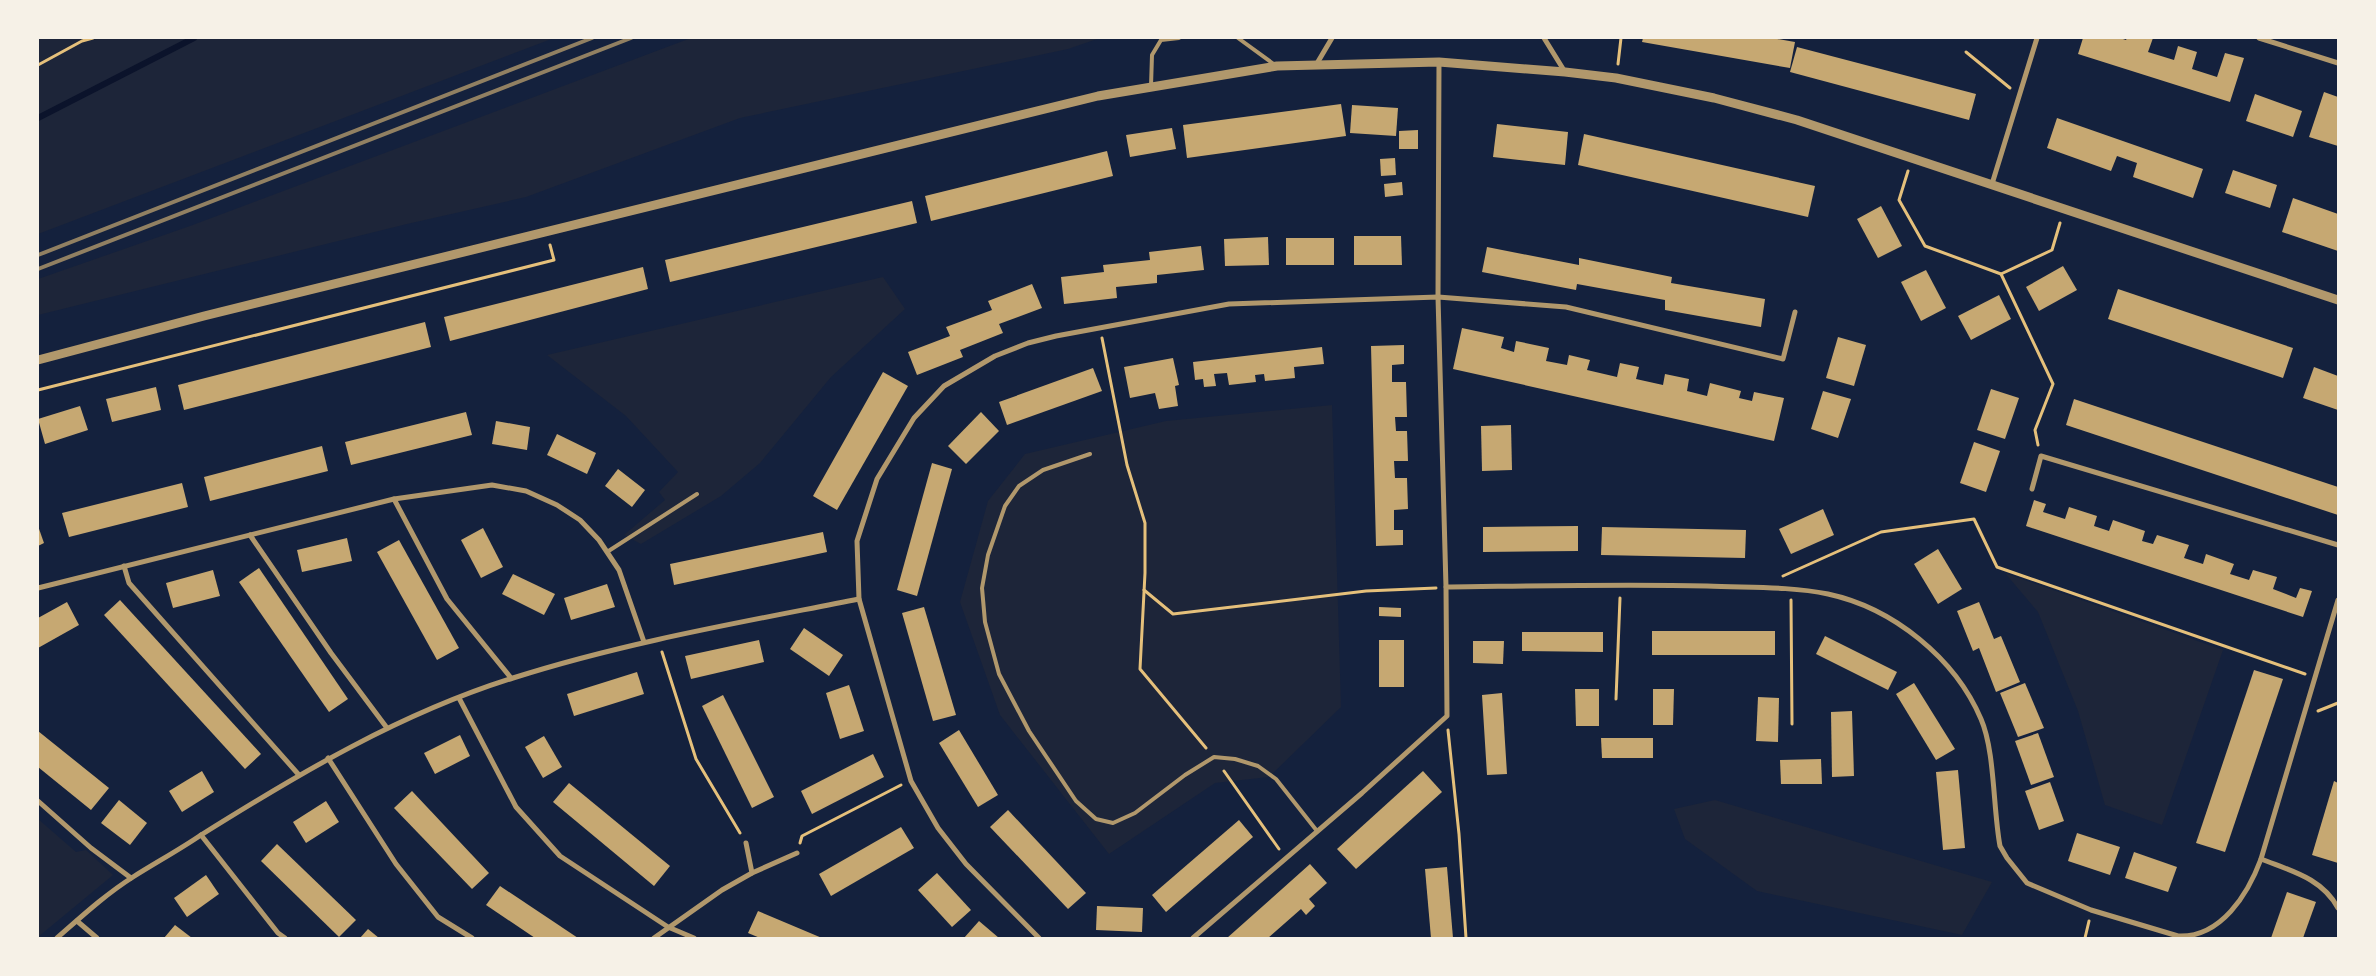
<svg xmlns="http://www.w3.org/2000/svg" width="2376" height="976" font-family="Overpass,sans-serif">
<rect width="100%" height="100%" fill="#14213d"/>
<!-- green -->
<g fill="#1d2539">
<path d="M38 38H554L38 234Z"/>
<path d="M691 38H1100L1068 49 740 118 526 197 407 224 38 315V279L190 226Z"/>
<path d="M883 277 905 309 831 377 760 463 721 496 641 544 624 535 665 500 659 492 678 472 626 416 547 355Z"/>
<path d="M1332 405 1341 707 1269 777 1215 783 1109 854 1000 715 960 602 988 501 1025 454 1166 421Z"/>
<path d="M2005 573 2223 650 2162 825 2105 805 2078 711 2038 612Z"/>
<path d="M1715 800 1992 882 1962 935 1757 891 1685 839 1674 809Z"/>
<path d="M38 819 76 852 86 850 113 875 38 937Z"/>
</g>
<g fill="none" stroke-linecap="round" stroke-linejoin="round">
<!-- stream -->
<path stroke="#0b132b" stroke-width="6" d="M38 118 194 38"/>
</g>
<!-- building -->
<g fill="#c6a872">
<path d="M1643 38H1772L1795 42 1790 68 1642 42Z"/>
<path d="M2083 38H2120L2126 40 2127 38H2153L2148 52 2174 60 2178 46 2197 52 2192 69 2217 77 2225 53 2244 58 2230 102 2078 54Z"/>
<path d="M1797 47 1976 94 1969 120 1790 72Z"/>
<path d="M2324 92 2338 97V146L2309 137Z"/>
<path d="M2255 94 2302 111 2293 137 2246 121Z"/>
<path d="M1341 104 1346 136 1187 158 1183 125Z"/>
<path d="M1352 105 1398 108 1396 136 1350 133Z"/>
<path d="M2057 118 2203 169 2193 198 2133 177 2137 163 2117 156 2111 171 2047 148Z"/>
<path d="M1497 124 1568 132 1565 165 1493 157Z"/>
<path d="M1172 128 1176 149 1130 157 1126 135Z"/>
<path d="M1418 130V149H1399V131Z"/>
<path d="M1584 134 1815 186 1808 217 1578 165Z"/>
<path d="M1107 151 1113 176 931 221 925 196Z"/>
<path d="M1395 158 1396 175 1381 176 1380 159Z"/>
<path d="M2233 170 2277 185 2270 208 2225 193Z"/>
<path d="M1402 182 1403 195 1385 197 1384 184Z"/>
<path d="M2293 198 2338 214V251L2282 232Z"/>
<path d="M912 201 917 223 670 282 665 260Z"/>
<path d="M1881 206 1902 246 1878 258 1857 219Z"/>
<path d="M1354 236H1401L1402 265H1354Z"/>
<path d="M1268 237 1269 265 1225 266 1224 239Z"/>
<rect x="1286" y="238" width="48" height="27"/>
<path d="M1201 246 1204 270 1157 275V283L1116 287 1117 298 1064 304 1061 277 1104 272 1103 265 1150 260 1149 252Z"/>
<path d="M1487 247 1579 265V258L1672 277 1671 283 1765 299 1761 327 1665 310V300L1577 284 1576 290 1482 272Z"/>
<path d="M2063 266 2077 290 2039 311 2026 287Z"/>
<path d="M643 267 648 289 450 341 444 317Z"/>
<path d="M1926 270 1946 308 1921 321 1901 282Z"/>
<path d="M1032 284 1042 308 999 324 1003 333 960 350 963 357 917 375 908 352 950 336 946 327 992 310 988 301Z"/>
<path d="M2118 289 2293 348 2283 378 2108 319Z"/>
<path d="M1999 295 2011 319 1971 340 1958 316Z"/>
<path d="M425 322 431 347 184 410 178 385Z"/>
<path d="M1462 328 1504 337 1501 348 1514 352 1516 341 1549 348 1546 361 1567 365 1569 355 1590 360 1587 370 1617 377 1620 363 1639 367 1636 379 1663 385 1665 374 1689 379 1687 391 1707 396 1710 383 1741 391 1739 398 1752 401 1754 392 1784 398 1774 441 1453 369Z"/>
<path d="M1838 337 1866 345 1854 386 1826 378Z"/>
<path d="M1404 345V364L1392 365V382H1406L1407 417H1395L1396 431H1407L1408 461H1394L1395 478H1407L1408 509 1394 510V530H1403V545L1376 546 1371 346Z"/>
<path d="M1322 347 1324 364 1294 367 1295 378 1265 381 1264 374 1255 375 1256 382 1229 385 1227 373 1214 374 1216 386 1204 387 1203 379 1195 380 1193 362Z"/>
<path d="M1173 358 1179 385 1175 386 1178 406 1159 409 1155 393 1130 398 1124 367Z"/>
<path d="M2314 367 2338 376V410L2303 398Z"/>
<path d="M1093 368 1102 391 1007 425 999 402Z"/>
<path d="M883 372 908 386 837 510 813 496Z"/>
<path d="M156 387 161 410 112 422 106 399Z"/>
<path d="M1991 389 2019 398 2005 439 1977 430Z"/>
<path d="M1823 391 1851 399 1838 438 1811 429Z"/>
<path d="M2074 399 2338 487V515L2066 425Z"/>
<path d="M80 406 88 430 45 444 38 419Z"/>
<path d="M466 412 472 435 351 465 345 442Z"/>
<path d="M981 412 999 431 966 464 948 446Z"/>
<path d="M496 421 530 427 527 450 492 444Z"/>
<path d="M1511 425 1512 470 1482 471 1481 426Z"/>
<path d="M557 434 596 453 587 474 547 455Z"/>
<path d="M1974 442 2000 451 1986 492 1960 483Z"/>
<path d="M322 446 328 471 210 501 204 477Z"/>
<path d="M932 463 952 469 917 596 897 590Z"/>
<path d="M618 469 645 490 632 507 605 486Z"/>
<path d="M182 483 188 507 69 537 62 513Z"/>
<path d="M2034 500 2046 504 2043 512 2065 519 2069 507 2097 516 2094 526 2109 531 2113 520 2145 531 2142 541 2153 544 2157 535 2189 545 2184 558 2203 564 2206 554 2234 564 2230 574 2249 580 2253 570 2277 577 2273 589 2296 598 2300 588 2312 591 2303 617 2026 526Z"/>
<path d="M1823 509 1834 535 1791 554 1779 529Z"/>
<path d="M38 526 44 543 38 546Z"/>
<path d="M1578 526V551L1483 552V527Z"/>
<path d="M1602 527 1746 530 1745 558 1601 555Z"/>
<path d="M483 528 503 567 481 578 461 540Z"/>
<path d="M823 532 827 552 674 585 670 564Z"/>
<path d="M347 538 352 561 302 572 297 550Z"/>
<path d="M399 540 459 648 437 660 377 552Z"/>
<path d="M1938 549 1962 589 1938 604 1914 564Z"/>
<path d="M259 568 348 699 329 712 239 582Z"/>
<path d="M213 570 220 596 173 608 166 583Z"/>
<path d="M513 574 555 594 544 615 502 594Z"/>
<path d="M607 584 615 607 571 620 564 598Z"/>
<path d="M120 600 261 754 245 769 104 615Z"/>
<path d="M67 602 79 625 38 648V618Z"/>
<path d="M1979 602 1994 639 2001 636 2020 682 1996 692 1979 648 1973 651 1957 611Z"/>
<path d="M924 607 956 715 933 721 902 613Z"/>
<path d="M1379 607 1401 608V617L1379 616Z"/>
<path d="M804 628 843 655 829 676 790 649Z"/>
<rect x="1652" y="631" width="123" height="24"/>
<path d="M1522 632H1603V652L1522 651Z"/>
<path d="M1825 636 1897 672 1888 690 1816 654Z"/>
<path d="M759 640 764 662 691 679 685 656Z"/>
<rect x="1379" y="640" width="25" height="47"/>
<path d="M1473 641H1504L1503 664 1473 663Z"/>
<path d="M2254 670 2283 679 2225 852 2196 843Z"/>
<path d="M637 672 644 694 574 716 567 694Z"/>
<path d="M1914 683 1955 749 1936 760 1896 694Z"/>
<path d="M2025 683 2044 728 2018 737 2000 693Z"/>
<path d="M849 685 864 731 840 739 826 693Z"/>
<path d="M1575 689H1599V726H1576Z"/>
<path d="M1653 689H1674L1673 725H1653Z"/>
<path d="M1502 693 1507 774 1487 775 1482 695Z"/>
<path d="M723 695 774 797 752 808 702 706Z"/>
<path d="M1758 697 1779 698 1778 742 1756 741Z"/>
<path d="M1852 711 1854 776 1832 777 1831 712Z"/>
<path d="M959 730 998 795 978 807 939 743Z"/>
<path d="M38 731 109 788 91 810 38 767Z"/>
<path d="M2038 733 2054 777 2031 785 2015 741Z"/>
<path d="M460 735 470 756 435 774 424 753Z"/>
<path d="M544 736 562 767 543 778 525 747Z"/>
<path d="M1601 738H1653V758H1602Z"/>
<path d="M873 754 884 777 812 814 801 791Z"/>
<path d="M1821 759 1822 784H1781L1780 760Z"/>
<path d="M1958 770 1965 848 1943 850 1936 772Z"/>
<path d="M202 771 214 792 182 812 169 791Z"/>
<path d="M1423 771 1442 792 1356 869 1337 849Z"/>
<path d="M2334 781 2338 783V863L2312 855Z"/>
<path d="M2050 782 2064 821 2039 830 2025 791Z"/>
<path d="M569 783 670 866 654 886 553 802Z"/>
<path d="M412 791 489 873 472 889 394 808Z"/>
<path d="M119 800 147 823 130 845 101 823Z"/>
<path d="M326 801 339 822 306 843 293 822Z"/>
<path d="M1008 810 1086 893 1068 909 990 827Z"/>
<path d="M1239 820 1253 837 1166 912 1152 895Z"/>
<path d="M901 827 914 848 831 896 819 874Z"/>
<path d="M2077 833 2120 847 2110 875 2068 861Z"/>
<path d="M277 844 356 920 339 937 261 861Z"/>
<path d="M2134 852 2177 867 2168 892 2125 878Z"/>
<path d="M1310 864 1327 883 1309 899 1315 906 1306 915 1301 909 1268 938H1227Z"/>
<path d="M1447 867 1453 938H1431L1425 869Z"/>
<path d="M937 873 971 910 952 927 918 890Z"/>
<path d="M206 875 219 894 187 917 174 898Z"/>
<path d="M500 886 578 938H535L486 905Z"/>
<path d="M2287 892 2316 902 2303 938H2271Z"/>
<path d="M1097 906 1143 908 1142 932 1096 930Z"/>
<path d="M758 911 822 938H760L748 933Z"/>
<path d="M979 921 999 938H964Z"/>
<path d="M175 925 192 938H164Z"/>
<path d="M368 929 379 938H360Z"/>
</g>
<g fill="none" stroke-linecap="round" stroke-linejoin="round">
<!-- path -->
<g stroke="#e5c07b" stroke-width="3">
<path d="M1966 52 2010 88"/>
<path d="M1618 64 1621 38"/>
<path d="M38 65 82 41 93 38"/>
<path d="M1908 171 1899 200 1925 246 2001 274"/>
<path d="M1102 338 1127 465 1145 523V573L1140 669 1206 748"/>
<path d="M38 390 554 260 550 245"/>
<path d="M2038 445 2035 430 2053 384 2001 274 2052 250 2060 223"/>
<path d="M1783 576 1881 532 1974 519 1997 567 2305 674"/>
<path d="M1144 590 1173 614 1366 591 1436 588"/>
<path d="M1791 600 1792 724"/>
<path d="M662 652 696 759 740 833"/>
<path d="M1616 699 1620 598"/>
<path d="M2318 711 2338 703"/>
<path d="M1448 730 1459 834 1466 938"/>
<path d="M1224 771 1279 849"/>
<path d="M800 843 802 836 901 785"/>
<path d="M2085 938 2089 921"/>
</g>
<!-- service -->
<g stroke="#b1986c" stroke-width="4">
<path d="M1238 38 1275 65"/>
<path d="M1151 86 1152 55 1161 40 1179 38"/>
<path d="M1090 454 1043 470 1019 486 1005 506 988 555 982 588 985 622 999 674 1029 731 1076 801 1096 819 1113 823 1135 813 1185 775 1214 757 1235 759 1258 766 1276 779 1317 831"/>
<path d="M607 552 697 494"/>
</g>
<!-- minor -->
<g stroke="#b1986c" stroke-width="5">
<path d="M1544 38 1565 72"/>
<path d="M2259 38 2338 63"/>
<path d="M1316 65 1332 38"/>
<path d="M1992 184 2037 38"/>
<path d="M2032 489 2041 456 2338 545"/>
<path d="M394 499 447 599 511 678"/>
<path d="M250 535 331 653 387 728"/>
<path d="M124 566 129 583 299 775"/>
<path d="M1446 587C1533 586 1620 584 1707 586 1747 588 1789 586 1828 594 1893 608 1955 658 1981 719 1995 751 1993 809 2000 846L2007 858 2027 883 2091 910 2178 936C2221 938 2248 894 2261 859L2338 600"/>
<path d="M38 588 394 499 492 485 526 491 557 505 580 520 599 540 619 570 644 642"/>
<path d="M459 698 516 807 560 856 668 927 694 938"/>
<path d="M328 758 396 864 438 917 472 938"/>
<path d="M38 801 91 848 131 878"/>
<path d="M201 835 278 933 285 938"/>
<path d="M2261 859C2291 871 2322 878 2338 908"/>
<path d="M752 873 797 853"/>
<path d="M77 921 97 938"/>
<path d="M57 938C81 917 106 894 133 877 155 863 179 850 201 835 300 773 401 713 513 678 626 642 743 622 859 599"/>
<path d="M654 938 722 890 752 873 746 843"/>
<path d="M1039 938 966 864 938 828 911 781 859 599 857 541 877 479 914 418 944 386 995 356 1028 343 1056 336 1229 304 1438 297 1566 307 1783 359 1795 312"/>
<path d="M1193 938 1362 793 1447 716 1446 587 1438 297 1439 62"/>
</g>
<!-- tertiary -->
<path stroke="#b1986c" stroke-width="9" d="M38 360 204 316 1098 96 1277 66 1439 62 1565 72 1616 78 1714 98 1797 120 2338 300"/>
<!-- rail -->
<g stroke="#918062" stroke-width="4">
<path d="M38 255 592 38"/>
<path d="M38 269 631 38"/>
</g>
</g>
<!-- border -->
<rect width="2376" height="976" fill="none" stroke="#f6f1e7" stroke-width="78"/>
</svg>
